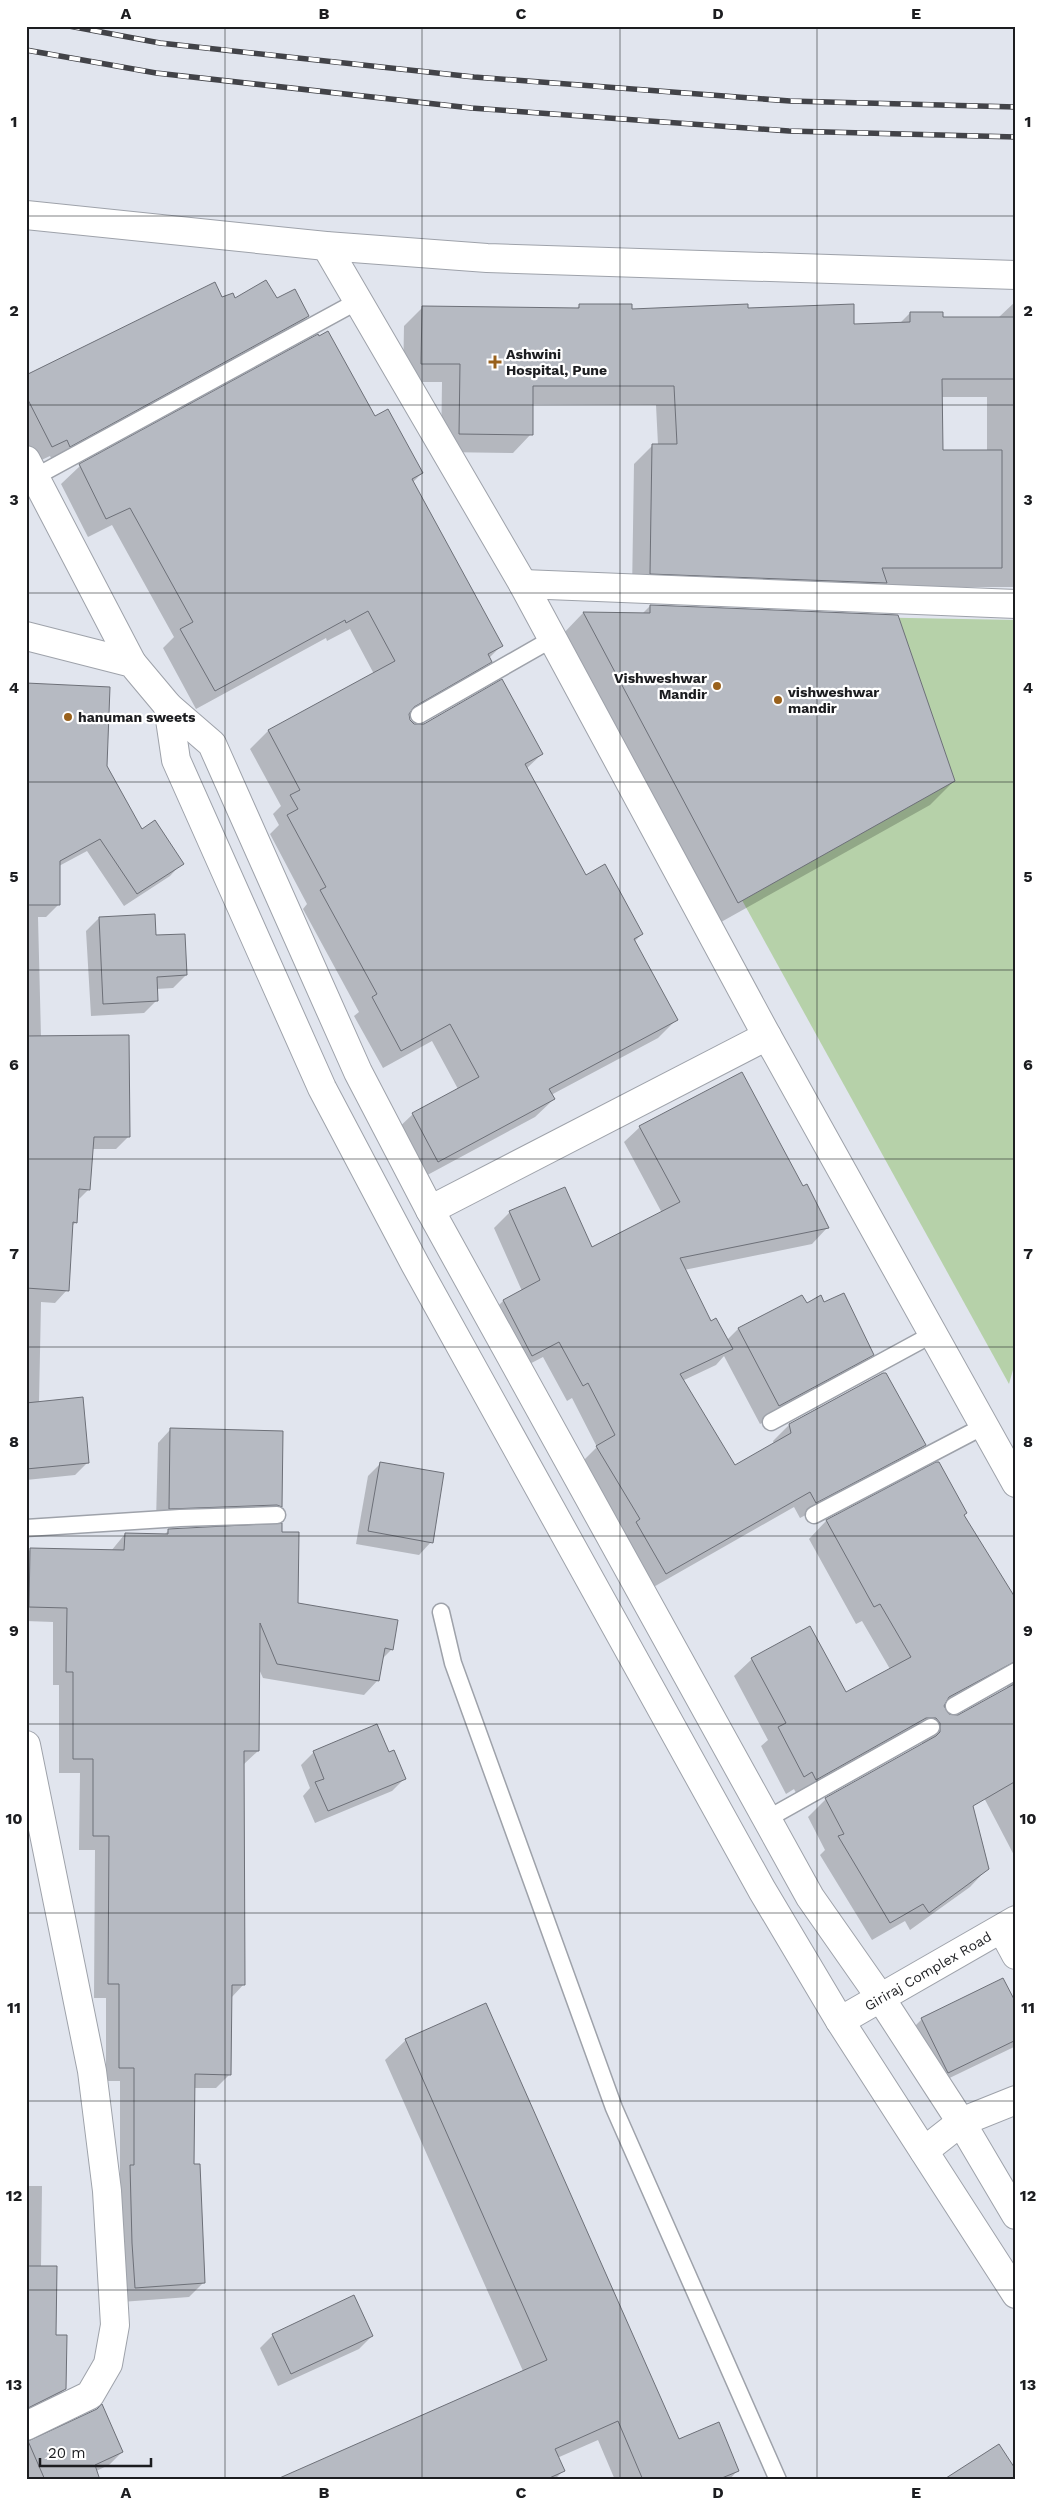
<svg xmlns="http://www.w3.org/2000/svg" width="1042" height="2506" font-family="'Work Sans',sans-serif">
<rect width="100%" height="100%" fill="#e1e5ee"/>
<!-- green -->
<path fill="#b6d1a9" d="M583 612 1016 620V1359L1009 1384Z"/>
<!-- shadow -->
<g fill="#0003" fill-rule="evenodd">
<path d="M222 299 277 300 308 316 291 333 53 462 50 456 35 463 26 446V376Z"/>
<path d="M1016 301V587H882L632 592 634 464 653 445H658L656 405 532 404 531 434 513 453 441 452 442 382H403L404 326 422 308 576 309 579 306 630 311 747 309 853 325 899 324 910 313 941 318H998ZM941 397H987V451H942Z"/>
<path d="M318 336 374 418 422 473 413 482 501 646 489 658 491 661 472 680 408 716 409 720 414 725 542 754 526 769 585 877 642 934 634 942 676 1020 658 1038 551 1095 554 1099 535 1117 420 1179 394 1132 413 1114 458 1089 432 1041 383 1068 354 1016 359 1012 303 909 307 904 270 834 279 825 273 814 281 806 250 749 268 731 374 674 350 629 327 641 326 638 196 709 163 648 174 637 112 525 88 537 61 484 80 466Z"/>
<path d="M650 606 954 781 930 805 714 926 560 637 583 613 642 614Z"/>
<path d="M26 684 106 766 141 831 182 863 170 876 124 906 87 851 59 866V904L46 917H38L41 1037 129 1136 116 1149H92L89 1189 77 1201 76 1222 71 1227 67 1290 55 1303 41 1302 39 1403 88 1462 75 1475 26 1480Z"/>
<path d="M99 918 155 937 186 975 173 988 156 989 157 1000 144 1013 91 1016 86 931Z"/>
<path d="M640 1127 802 1187 827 1228 812 1244 684 1270 711 1322 727 1340 738 1329 802 1297 806 1305 824 1304 873 1354 854 1373 760 1424 724 1356 716 1365 682 1381 735 1467 774 1444 773 1441 789 1425 925 1445 909 1461 800 1518 794 1507 650 1589 581 1463 597 1447 572 1398 567 1401 543 1357 516 1371 487 1317 503 1301 522 1291 494 1228 510 1212 591 1248 662 1213 624 1142Z"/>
<path d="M170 1430 281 1506 268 1519 156 1521 158 1443Z"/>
<path d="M381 1463 431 1542 419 1555 356 1544 368 1476Z"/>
<path d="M938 1464 963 1516 1016 1602V1859L958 1748 988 1868 970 1887 910 1930 905 1921 872 1940 820 1855 825 1850 808 1817 826 1799 922 1745V1741L798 1797 794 1789 786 1794 761 1746 768 1740 734 1676 752 1659 845 1693 890 1669 862 1621 856 1624 809 1539 826 1521ZM992 1680 1007 1684V1688L952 1727 943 1707Z"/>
<path d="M169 1530 281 1533 296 1604 392 1649 382 1659 378 1680 364 1695 263 1678 258 1667V1751L243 1765 244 1984 231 1998 230 2074 216 2088H193V2165L203 2283 189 2297 121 2302 117 2181 120 2177V2081H106V1998H94L95 1850H79L80 1773H59V1685H53V1622L26 1621V1554L31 1549 111 1551 125 1534 164 1535Z"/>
<path d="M314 1752 388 1754 405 1778 392 1791 315 1823 303 1796 310 1788 301 1765Z"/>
<path d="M1003 1980 1016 2006V2046L935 2085 909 2032 922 2019Z"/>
<path d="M406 2040 678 2441 738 2470 729 2480H615L598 2440 557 2458 563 2471 554 2480H278L523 2371 385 2060Z"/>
<path d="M26 2057H29V2109L26 2112Z"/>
<path d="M26 2186H42L41 2267 65 2389 52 2402 26 2414Z"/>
<path d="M354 2297 372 2336 359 2349 278 2386 260 2348 273 2335Z"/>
<path d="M33 2441 122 2452 109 2465 96 2471 98 2480H26V2442Z"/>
</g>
<!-- building -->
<g fill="#b6bac2" stroke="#6d7078">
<path d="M266 280 277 298 295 289 309 316 70 447 67 440 52 447 26 396V375L215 282 222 297 233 293 235 298Z"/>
<path d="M579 304H632V309L748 304V308L854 304V324L910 322V312H943V317H1016V379H942L943 450H1002V568H882L887 583 650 574 652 444H677L674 386H533V435L459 434 460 364H421L422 306 579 308Z"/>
<path d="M328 331 375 416 388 409 423 473 412 479 503 646 488 654 492 662 414 707 409 714 410 720 414 724H424L502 679 543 754 525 764 586 875 605 864 643 934 634 939 678 1020 549 1089 555 1099 438 1162 412 1113 479 1077 450 1024 401 1051 372 997 377 994 320 890 326 887 287 815 298 809 290 795 300 790 268 730 395 661 368 611 346 623 345 620 215 691 180 629 193 622 130 508 106 519 79 464 318 334 319 336Z"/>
<path d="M650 605 898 615 955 781 738 903 583 612 650 613Z"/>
<path d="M26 683 110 687 107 766 142 829 155 820 184 864 137 894 100 839 60 861V905H26Z"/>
<path d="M155 914 156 935 185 934 187 975 157 977 158 1001 103 1004 99 917Z"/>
<path d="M129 1035 130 1137H94L90 1190 79 1189 77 1223 73 1222 69 1291 26 1288V1036Z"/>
<path d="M742 1072 803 1186 807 1184 829 1228 680 1258 711 1321 716 1318 733 1349 680 1374 735 1465 791 1433 789 1424 883 1373H886L926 1445 816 1503 810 1492 666 1574 636 1522 640 1519 596 1446 615 1435 588 1383 583 1386 559 1342 532 1356 503 1300 540 1280 509 1211 565 1187 592 1247 680 1202 639 1126Z"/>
<path d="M844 1293 874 1355 779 1406 738 1328 802 1295 807 1303 821 1295 824 1302Z"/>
<path d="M83 1397 89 1463 26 1469V1403Z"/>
<path d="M170 1428 283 1431 282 1507 277 1505 169 1509Z"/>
<path d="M380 1462 444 1473 433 1543 368 1531Z"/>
<path d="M936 1462H939L967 1513 964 1515 1016 1599V1661L949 1697 944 1706 949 1714 958 1715 1016 1683V1781L973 1806 989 1869 929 1913 923 1904 890 1923 838 1836 844 1834 825 1798 936 1736 940 1732V1723L936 1718H926L816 1780 812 1772 804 1777 778 1727 786 1723 751 1658 810 1626 846 1692 911 1657 880 1604 874 1607 826 1520Z"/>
<path d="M282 1523V1532H299L298 1603 398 1620 393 1650 385 1648 379 1681 277 1664 260 1623 259 1751H244L245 1985H232L231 2075 195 2074 194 2164H200L205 2283 135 2288 132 2243 130 2165H134V2068H119V1984H108L109 1836H93V1759H73V1672H66L67 1608 29 1607 30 1548 124 1550 125 1533 168 1534V1529Z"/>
<path d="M377 1724 389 1752 394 1750 406 1779 328 1811 315 1782 324 1779 313 1751Z"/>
<path d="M1003 1978 1016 2003V2040L948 2073 921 2018Z"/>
<path d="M486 2003 679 2439 719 2422 739 2471 717 2480H643L618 2421 555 2449 565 2471 545 2480H275L547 2360 405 2039Z"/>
<path d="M26 2266H57L56 2335H67L66 2389 26 2409Z"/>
<path d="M354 2295 373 2336 291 2374 272 2334Z"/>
<path d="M102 2404 123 2452 95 2465 100 2480H45L28 2441 97 2409Z"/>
<path d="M999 2444 1016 2470V2480H943Z"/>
</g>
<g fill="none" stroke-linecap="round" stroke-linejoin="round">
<!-- service casing -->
<g stroke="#9ea2aa" stroke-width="19">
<g id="service">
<path d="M35 477 358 301"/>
<path d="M419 715 552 639"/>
<path d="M771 1422 933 1334"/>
<path d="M814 1515 984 1426"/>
<path d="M26 1528 180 1518 277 1515"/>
<path d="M441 1612 453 1663 614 2108 778 2480"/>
<path d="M954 1706 1016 1671"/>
<path d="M767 1819 931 1727"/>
</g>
</g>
<!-- minor casing -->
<g stroke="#9ea2aa" stroke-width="30">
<g id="minor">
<path d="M26 215 326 246 487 258 1016 275"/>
<path d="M326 246 523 584 767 1036 1016 1483"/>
<path d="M26 460 132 663"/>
<path d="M523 584 1016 604"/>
<path d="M430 1210 767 1036"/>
<path d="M26 1745 92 2071 107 2191 115 2325 108 2364 90 2395 26 2426"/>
<path d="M1002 1929 1016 1955"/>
<path d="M840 2021 1016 1920"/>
</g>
</g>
<!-- tertiary casing -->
<g stroke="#9ea2aa" stroke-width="30">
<g id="tertiary">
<path d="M26 636 132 663 168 706 212 744 358 1072 430 1210 810 1897 880 1997 961 2122 1016 2215"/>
<path d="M168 706 176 760 322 1088 415 1264 762 1890 840 2021 1016 2294"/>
<path d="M924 2151 961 2122 1016 2100"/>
</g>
</g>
<!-- service -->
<use href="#service" stroke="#fff" stroke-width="16"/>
<!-- minor -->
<use href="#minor" stroke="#fff" stroke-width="28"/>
<!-- tertiary -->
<use href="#tertiary" stroke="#fff" stroke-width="28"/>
<!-- rail casing -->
<g stroke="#424348" stroke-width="5.5">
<g id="rail">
<path d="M69 26 160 43 474 77 790 101 1016 107"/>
<path d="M26 50 156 73 471 108 789 131 1016 137"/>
</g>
</g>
<!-- rail -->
<use href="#rail" stroke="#fff" stroke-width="4" stroke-dasharray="11" stroke-linecap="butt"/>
</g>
<!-- grid -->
<path fill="none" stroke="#1c1d20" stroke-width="1" stroke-opacity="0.55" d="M225 26V2480M422 26V2480M620 26V2480M817 26V2480M26 216H1016M26 405H1016M26 593H1016M26 782H1016M26 970H1016M26 1159H1016M26 1347H1016M26 1536H1016M26 1724H1016M26 1913H1016M26 2101H1016M26 2290H1016"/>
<!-- markers -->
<g fill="#99611c" stroke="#fff" stroke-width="2">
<path d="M492.5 354.5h5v5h5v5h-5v5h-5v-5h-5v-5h5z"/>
<circle cx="717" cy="686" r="5"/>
<circle cx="778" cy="700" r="5"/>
<circle cx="68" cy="717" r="5"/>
</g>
<g text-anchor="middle" stroke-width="4.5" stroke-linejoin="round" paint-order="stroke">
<!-- poi labels -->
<g font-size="14" font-weight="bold" fill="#1c1d20" stroke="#fff" text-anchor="start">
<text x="506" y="359">Ashwini<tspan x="506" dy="16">Hospital, Pune</tspan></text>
<text x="707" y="683" text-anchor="end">Vishweshwar<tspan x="707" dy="16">Mandir</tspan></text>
<text x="788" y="697">vishweshwar<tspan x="788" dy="16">mandir</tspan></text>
<text x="78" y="722">hanuman sweets</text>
</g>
<!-- street labels -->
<g font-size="14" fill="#1c1d20" stroke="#fff">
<text transform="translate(928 1971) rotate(-30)" y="5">Giriraj Complex Road</text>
</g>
</g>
<!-- border -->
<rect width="1042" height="2506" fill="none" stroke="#ffffff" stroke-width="55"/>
<!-- scale -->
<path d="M40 2458v8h111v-8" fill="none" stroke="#1c1d20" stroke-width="2.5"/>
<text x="48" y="2458" font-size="15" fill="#1c1d20" stroke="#ffffff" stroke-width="4" paint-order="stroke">20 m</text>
<rect x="28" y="28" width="986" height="2450" fill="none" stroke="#1c1d20" stroke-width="2"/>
<g font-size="16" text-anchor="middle" font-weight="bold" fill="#1c1d20">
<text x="126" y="19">A</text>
<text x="324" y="19">B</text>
<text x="521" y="19">C</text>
<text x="718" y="19">D</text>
<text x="916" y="19">E</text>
<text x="14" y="127">1</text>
<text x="1028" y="127">1</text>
<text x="14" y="316">2</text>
<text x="1028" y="316">2</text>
<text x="14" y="505">3</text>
<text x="1028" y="505">3</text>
<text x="14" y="693">4</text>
<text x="1028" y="693">4</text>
<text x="14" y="882">5</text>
<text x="1028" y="882">5</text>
<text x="14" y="1070">6</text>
<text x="1028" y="1070">6</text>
<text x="14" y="1259">7</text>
<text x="1028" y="1259">7</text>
<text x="14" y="1447">8</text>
<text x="1028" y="1447">8</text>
<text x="14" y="1636">9</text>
<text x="1028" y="1636">9</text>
<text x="14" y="1824">10</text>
<text x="1028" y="1824">10</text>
<text x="14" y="2013">11</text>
<text x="1028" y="2013">11</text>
<text x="14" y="2201">12</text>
<text x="1028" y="2201">12</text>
<text x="14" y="2390">13</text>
<text x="1028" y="2390">13</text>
<text x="126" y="2498">A</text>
<text x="324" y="2498">B</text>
<text x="521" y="2498">C</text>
<text x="718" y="2498">D</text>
<text x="916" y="2498">E</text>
</g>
</svg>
